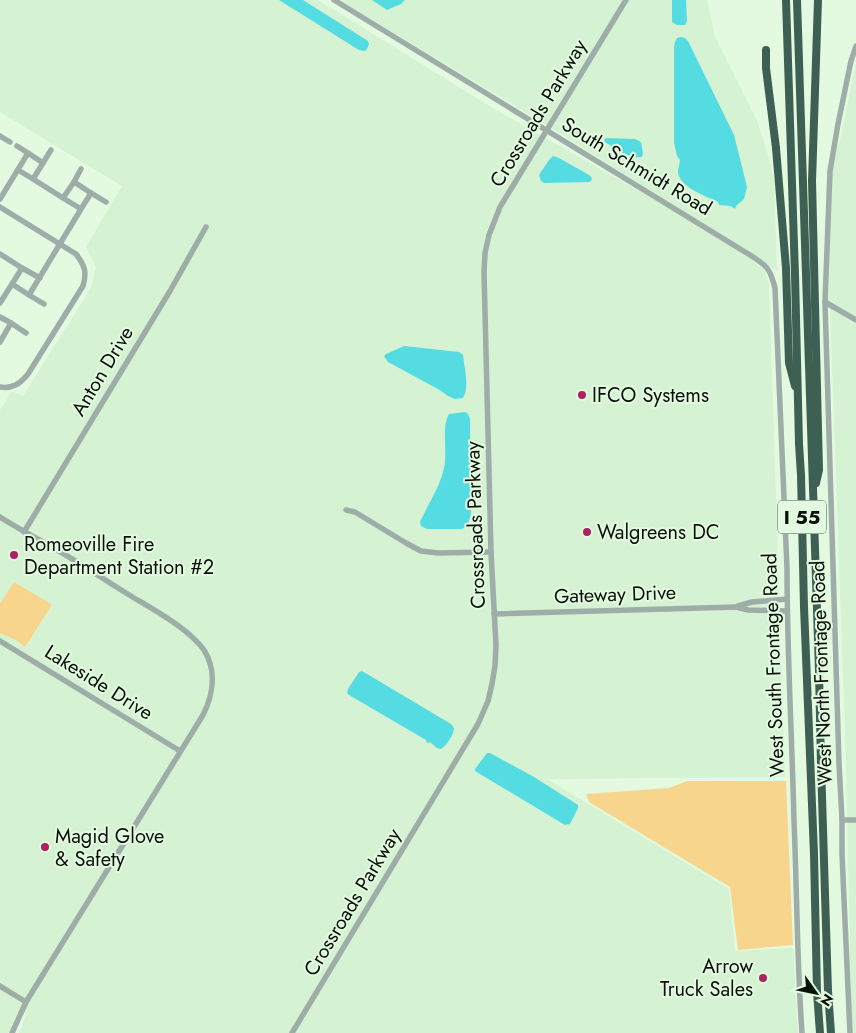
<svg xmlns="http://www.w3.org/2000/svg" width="856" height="1033" font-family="Jost,sans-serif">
<rect width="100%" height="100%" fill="#e3fae0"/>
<!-- built -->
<g fill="#d5f2d2">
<path d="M0 0H318L496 110 655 200 743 254 764 269 769 284 785 777 547 779 729 889 735 951 793 948 798 1033H19L27 1013H17L8 1033H0V410L12 391 23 396 91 288 96 267 86 247 122 186 0 112Z"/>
<path d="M340 0H707L715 37 758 123 769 159 774 183 777 271 553 129Z"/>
<path d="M856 62V317L828 300 832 169 841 136Z"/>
<path d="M830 308 856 325V1033H853L851 1003 846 761Z"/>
</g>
<!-- green -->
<g fill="#f8d58c">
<path d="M14 582 51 604V606L25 647 16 640 0 633V604Z"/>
<path d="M687 781H786L793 945 738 950 730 887 589 802 586 794 669 788Z"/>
</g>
<!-- water -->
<g fill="#55dbe2">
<path d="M279 0H303L368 41 369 44 367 49 365 51 359 50Z"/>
<path d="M372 0H405L401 4 387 10Z"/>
<path d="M672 0H686L687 21 685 25H677L672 22Z"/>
<path d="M681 37 685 38 688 41 734 135 747 187 744 199 736 206 735 209 731 206 719 205 718 202C706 196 678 187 678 171 678 168 680 163 680 160L677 156 674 143V47L675 42 677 38Z"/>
<path d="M606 138 635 139 641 142 643 153 642 157C628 159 616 149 605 142L604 140Z"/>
<path d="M553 156 559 158 589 175 592 178 591 181 589 182 544 183 541 181 539 175 549 160Z"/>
<path d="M404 346 459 352 463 355C464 367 470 387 463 398L455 399 448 396 438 389 388 362 384 356 386 354Z"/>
<path d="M465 412 468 414 470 419 471 514 467 527 461 529H427L421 526 420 522C428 504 440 487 444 468 448 451 441 428 449 414Z"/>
<path d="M362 671 451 724 454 728C454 734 447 745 441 749L437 748 430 742 427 743 426 740 349 695 347 693 348 689 359 672Z"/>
<path d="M487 753H490L534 777 578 805V808L570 824 565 825 475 771V769Z"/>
</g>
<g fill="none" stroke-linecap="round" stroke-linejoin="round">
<!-- minor -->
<g stroke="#9eada8" stroke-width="5.5">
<path d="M334 0 750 255C767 266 770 268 775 288L787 568C787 652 792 737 794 821 797 892 797 963 802 1033"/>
<path d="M0 136 10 142"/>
<path d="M17 146 28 153"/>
<path d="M43 163 51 150"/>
<path d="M33 179 63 198"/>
<path d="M74 182 81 169"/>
<path d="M91 193 106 202"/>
<path d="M0 199 28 153 43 163 33 179 18 170"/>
<path d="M0 207 76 254C85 266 87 272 83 286L28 374C20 384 12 389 0 387"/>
<path d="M0 254 22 268"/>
<path d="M40 278 22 268 12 284 29 295 81 209 63 198 74 182 91 193 81 209"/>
<path d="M29 295 44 304"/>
<path d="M825 302 856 320"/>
<path d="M0 303 12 284"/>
<path d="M0 317 11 323 0 342"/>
<path d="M11 323 26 333"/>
<path d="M346 510 355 512 406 543 421 551 438 553 491 552"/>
<path d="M0 517C14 526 29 534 43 542 73 558 101 578 131 596 154 610 188 628 204 650 217 671 213 695 203 715L26 1002 12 1033"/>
<path d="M24 532 170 291 206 227"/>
<path d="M738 606 752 602 787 599"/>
<path d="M494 614 736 607 748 610 787 611"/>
<path d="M0 641 180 751"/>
<path d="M842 820H856"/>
<path d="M0 986 26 1002"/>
<path d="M292 1033 478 724 488 701 492 684 495 666 496 645 491 552 484 272 485 253 489 235 500 207 626 0"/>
<path d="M850 1033 842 854V820L839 764 825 302 830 171 838 124 851 61 856 46"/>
</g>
<!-- highway -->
<g stroke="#3e6054" stroke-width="8">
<path d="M786 0 795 275 799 444 801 475 804 607 814 854 817 992 820 1033"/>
<path d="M797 0 819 671 821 764 828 991 831 1033"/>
<path d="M766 50V68L776 148 786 268 789 363 795 386"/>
<path d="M816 483 819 470 812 181 818 0"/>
</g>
</g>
<!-- markers -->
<g fill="#ac2160" stroke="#e3fae0" stroke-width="2">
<circle cx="582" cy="395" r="5"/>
<circle cx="587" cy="532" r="5"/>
<circle cx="14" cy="555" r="5"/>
<circle cx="45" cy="847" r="5"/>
<circle cx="763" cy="978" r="5"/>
</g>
<g text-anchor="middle" stroke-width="4" stroke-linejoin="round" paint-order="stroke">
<!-- shield labels -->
<rect fill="#e3fae0" stroke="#4a5749" stroke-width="1" x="778" y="500.5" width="48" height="33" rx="4"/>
<g font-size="19" font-weight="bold" fill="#091108">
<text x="802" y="524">I 55</text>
</g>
<!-- street labels -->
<g font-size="20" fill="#091108" stroke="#e3fae0">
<text transform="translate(538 113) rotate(-59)" y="7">Crossroads Parkway</text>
<text transform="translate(637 166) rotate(31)" y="7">South Schmidt Road</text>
<text transform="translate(102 371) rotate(-59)" y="7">Anton Drive</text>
<text transform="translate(475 525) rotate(-92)" y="7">Crossroads Parkway</text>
<text transform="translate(615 594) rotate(-2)" y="7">Gateway Drive</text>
<text transform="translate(773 665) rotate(-92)" y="7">West South Frontage Road</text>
<text transform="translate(821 673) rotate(-92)" y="7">West North Frontage Road</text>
<text transform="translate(99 682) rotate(32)" y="7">Lakeside Drive</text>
<text transform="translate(352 902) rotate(-59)" y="7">Crossroads Parkway</text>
</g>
<!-- poi labels -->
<g font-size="20" fill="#091108" stroke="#e3fae0" text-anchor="start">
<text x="592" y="402">IFCO Systems</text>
<text x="597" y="539">Walgreens DC</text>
<text x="24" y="551">Romeoville Fire<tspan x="24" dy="23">Department Station #2</tspan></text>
<text x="55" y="843">Magid Glove<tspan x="55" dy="23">&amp; Safety</tspan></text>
<text x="753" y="973" text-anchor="end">Arrow<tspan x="753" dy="23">Truck Sales</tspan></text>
</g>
</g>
<!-- north arrow -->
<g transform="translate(816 993) rotate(123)" stroke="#e3fae0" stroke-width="4" paint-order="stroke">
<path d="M0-4L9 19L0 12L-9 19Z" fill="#091108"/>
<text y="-8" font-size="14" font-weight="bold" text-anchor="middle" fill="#091108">N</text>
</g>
</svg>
